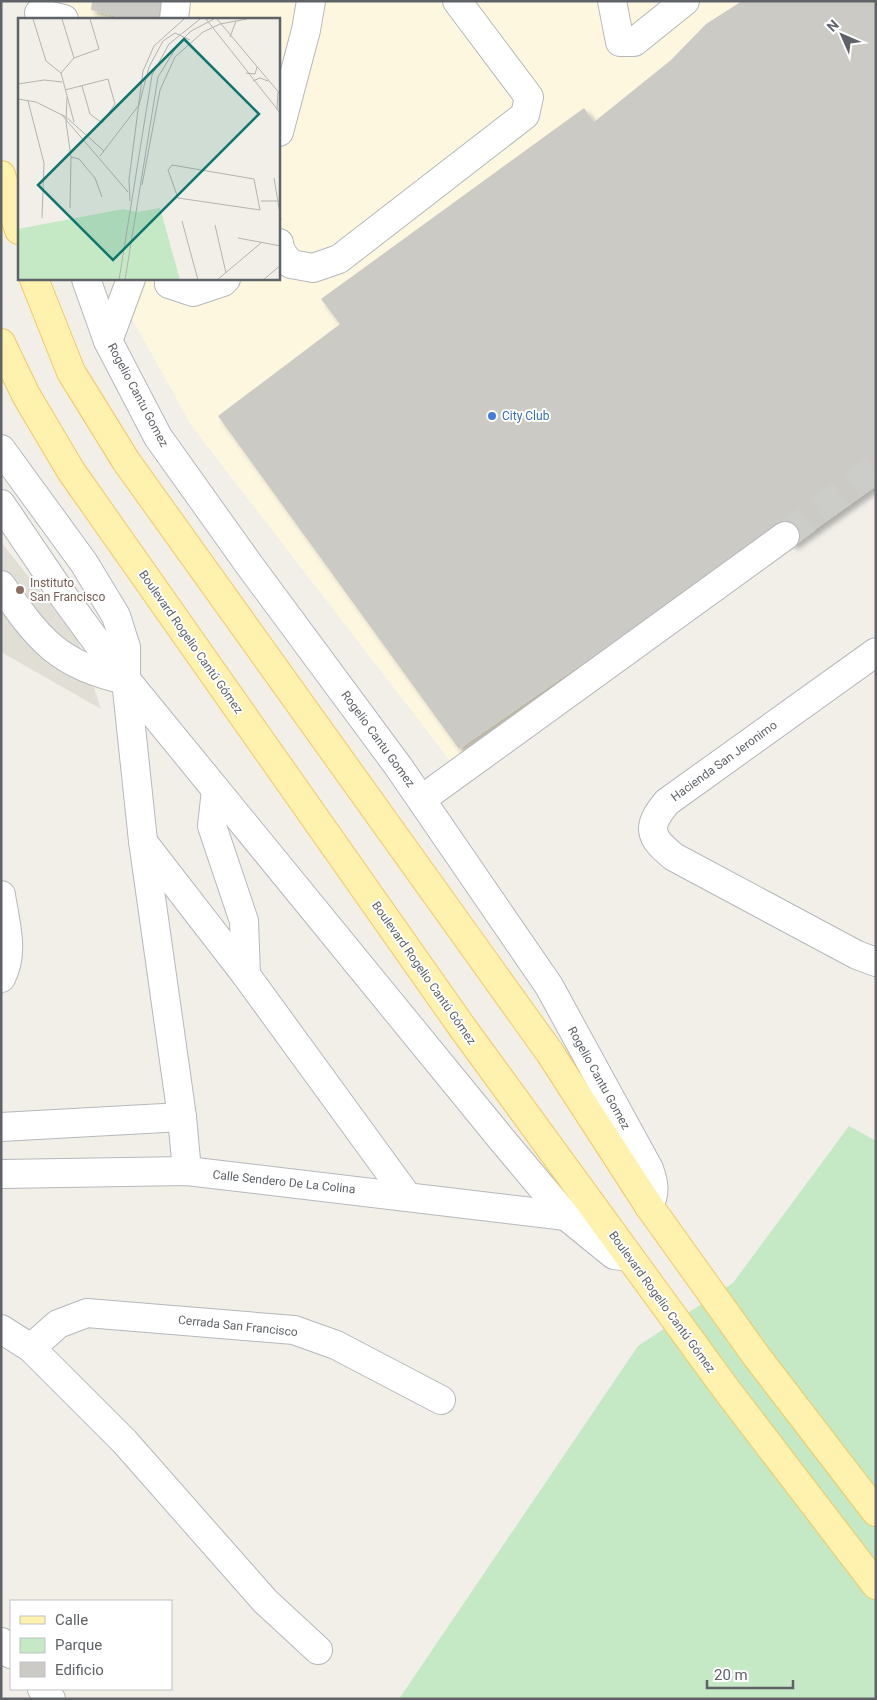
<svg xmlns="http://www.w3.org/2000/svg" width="877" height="1700" font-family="Roboto,sans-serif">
<defs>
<filter id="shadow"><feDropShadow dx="4.5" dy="4.5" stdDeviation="2.5" flood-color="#0004"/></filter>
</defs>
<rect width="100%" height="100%" fill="#f1efe8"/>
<!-- commercial -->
<path fill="#fef7e0" d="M61 1H876V486L465 780 191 425 110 279H279V19H59Z"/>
<!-- education -->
<path fill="#e1ded6" d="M1 542 77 638 101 709 1 652Z"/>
<!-- green -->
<path fill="#c5e8c5" d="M849 1126 876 1141V1699H399L638 1346 733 1283Z"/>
<!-- building -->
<g fill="#cccac5" filter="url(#shadow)">
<path d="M92 1H165L162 19H127L91 10Z"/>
<path d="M742 1H876V486L793 545 778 528 459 749 218 416 340 324 321 299 584 108 594 122 671 60 706 24Z"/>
</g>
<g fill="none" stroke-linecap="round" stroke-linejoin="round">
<!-- minor-tunnel -->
<path stroke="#ccccc8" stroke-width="28" stroke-dasharray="28 14" stroke-linecap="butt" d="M785 536 876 467"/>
<!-- minor casing -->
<g stroke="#b5b8bc" stroke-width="30">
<g id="minor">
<path d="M612 1 620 42H634L685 1"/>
<path d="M39 13 64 19"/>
<path d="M174 19 176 1"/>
<path d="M279 132 306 30 311 1"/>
<path d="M279 243 281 252 291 264 313 268 339 259 525 115 529 97 457 1"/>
<path d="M86 279 108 341 158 437 250 566 398 766 549 986 649 1169C654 1183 656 1192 649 1206"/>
<path d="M169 284 193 292 223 282 226 279"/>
<path d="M108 341 131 279"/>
<path d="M1 449 84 563 116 616 126 647V680L143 841 182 1117 187 1171"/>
<path d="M1 504 64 597 110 660 503 1141 566 1216 614 1255 629 1257"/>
<path d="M1 585C38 639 59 666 126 680"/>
<path d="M876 652 667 802C646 827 649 837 674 857L857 955 876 962"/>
<path d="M216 790 212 826 244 921 246 975"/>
<path d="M422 799 785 536"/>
<path d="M143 842 246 975 407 1196"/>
<path d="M1 895C5 923 15 952 1 978"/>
<path d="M1 1127 182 1117"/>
<path d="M1 1174 187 1171 566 1216"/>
<path d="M1 1329 31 1348 124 1441 265 1601 318 1650"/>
<path d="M31 1348 58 1324 87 1313 294 1330 336 1345 441 1400"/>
<path d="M1 1642 11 1654"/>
<path d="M42 1689 51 1699"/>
</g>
</g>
<!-- major casing -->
<g stroke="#f2c960" stroke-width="30">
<g id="major">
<path d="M1 175 19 230"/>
<path d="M34 279 71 372 126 461 550 1053 649 1206 757 1357 876 1512"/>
<path d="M1 343 26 395 71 471 462 1027 726 1389 876 1585"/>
</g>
</g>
<!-- minor -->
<use href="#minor" stroke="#fff" stroke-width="28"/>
<!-- major -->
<use href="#major" stroke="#fff2af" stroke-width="28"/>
</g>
<!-- markers -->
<circle fill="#3f7fe0" stroke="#fff" stroke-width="2" cx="492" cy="416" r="5"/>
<circle fill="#8d6e63" stroke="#fff" stroke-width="2" cx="20" cy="590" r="5"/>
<g text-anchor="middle" stroke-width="4" stroke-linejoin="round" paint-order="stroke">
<!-- street labels -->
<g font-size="12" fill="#5f6368" stroke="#fff">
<text transform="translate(138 395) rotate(62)" y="4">Rogelio Cantu Gomez</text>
<text transform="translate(191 642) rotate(55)" y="4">Boulevard Rogelio Cantú Gómez</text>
<text transform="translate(378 739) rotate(54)" y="4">Rogelio Cantu Gomez</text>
<text transform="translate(724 761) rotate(-36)" y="4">Hacienda San Jeronimo</text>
<text transform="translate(424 973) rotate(55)" y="4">Boulevard Rogelio Cantú Gómez</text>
<text transform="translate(599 1078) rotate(61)" y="4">Rogelio Cantu Gomez</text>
<text transform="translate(284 1182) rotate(6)" y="4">Calle Sendero De La Colina</text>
<text transform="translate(662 1302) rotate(54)" y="4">Boulevard Rogelio Cantú Gómez</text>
<text transform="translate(238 1326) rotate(6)" y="4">Cerrada San Francisco</text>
</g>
<!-- shop labels -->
<g font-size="12" fill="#366cbe" stroke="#fff" text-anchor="start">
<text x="502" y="420">City Club</text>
</g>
<!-- education labels -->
<g font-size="12" fill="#785e54" stroke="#fff" text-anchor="start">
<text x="30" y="587">Instituto<tspan x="30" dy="14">San Francisco</tspan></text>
</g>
</g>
<!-- overview -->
<g transform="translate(18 18)">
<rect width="262" height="262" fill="#f1efe8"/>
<path d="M142 190 162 262H0V211L105 191 119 194Z" fill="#c5e8c5"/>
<path fill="none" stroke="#b3b3b1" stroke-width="1" d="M15 1 28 43 43 55M44 1 56 40M188 1 263 96M199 1 263 77M212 19 218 3M43 55 56 40 81 31 72 1M43 55 56 104M228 55 237 56 239 49M235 63 242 60 250 63M0 66 26 62 44 64M47 72 90 61 97 86 84 105 72 96 64 68M49 79 48 104 53 139 52 190M0 81 18 84 48 99 86 133M10 83 26 145 24 200M259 92 260 74M43 96 110 174M82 138 121 87 131 49 145 23 157 15 172 22M53 139 61 141 77 160 84 179M154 147 236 161 242 192 160 180 150 152ZM256 160 263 202M124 167 142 72 157 39 185 14 202 6 229 1M112 183 111 162 125 53 136 28 166 1M243 183H263M164 203 180 262M197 207 208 255M220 220 263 228M101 262 134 57 151 26 182 1M107 262 140 59 161 25 173 13 196 1M199 262 243 225M245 262 263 247"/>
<path fill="#0f766e" fill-opacity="0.15" stroke="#0f766e" stroke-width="2.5" d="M166 21 241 96 95 242 20 167Z"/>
<rect width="262" height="262" fill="none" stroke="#5f6368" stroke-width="2.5"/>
</g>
<!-- border -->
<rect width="877" height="1700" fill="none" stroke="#5f6368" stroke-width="5"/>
<!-- legend -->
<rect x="10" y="1600" width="162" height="90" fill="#ffffff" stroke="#bfc1c3"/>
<rect x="20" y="1616" width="25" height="8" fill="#fff2af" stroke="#bfc1c3"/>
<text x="55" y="1625" font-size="15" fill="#5f6368">Calle</text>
<rect x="20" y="1638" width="25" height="15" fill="#c5e8c5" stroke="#bfc1c3"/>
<text x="55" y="1650" font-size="15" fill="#5f6368">Parque</text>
<rect x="20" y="1662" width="25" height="15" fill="#cccac5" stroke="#bfc1c3"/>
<text x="55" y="1675" font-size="15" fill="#5f6368">Edificio</text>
<!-- north arrow -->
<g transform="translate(842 35) rotate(315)" stroke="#ffffff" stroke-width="4" paint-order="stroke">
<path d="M0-4L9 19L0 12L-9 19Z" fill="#5f6368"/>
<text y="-8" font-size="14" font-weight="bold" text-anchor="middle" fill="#5f6368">N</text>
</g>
<!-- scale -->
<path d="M707 1680v8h86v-8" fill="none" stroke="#5f6368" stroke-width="2.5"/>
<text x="714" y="1680" font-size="15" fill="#5f6368" stroke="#ffffff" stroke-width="4" paint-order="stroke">20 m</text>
</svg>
